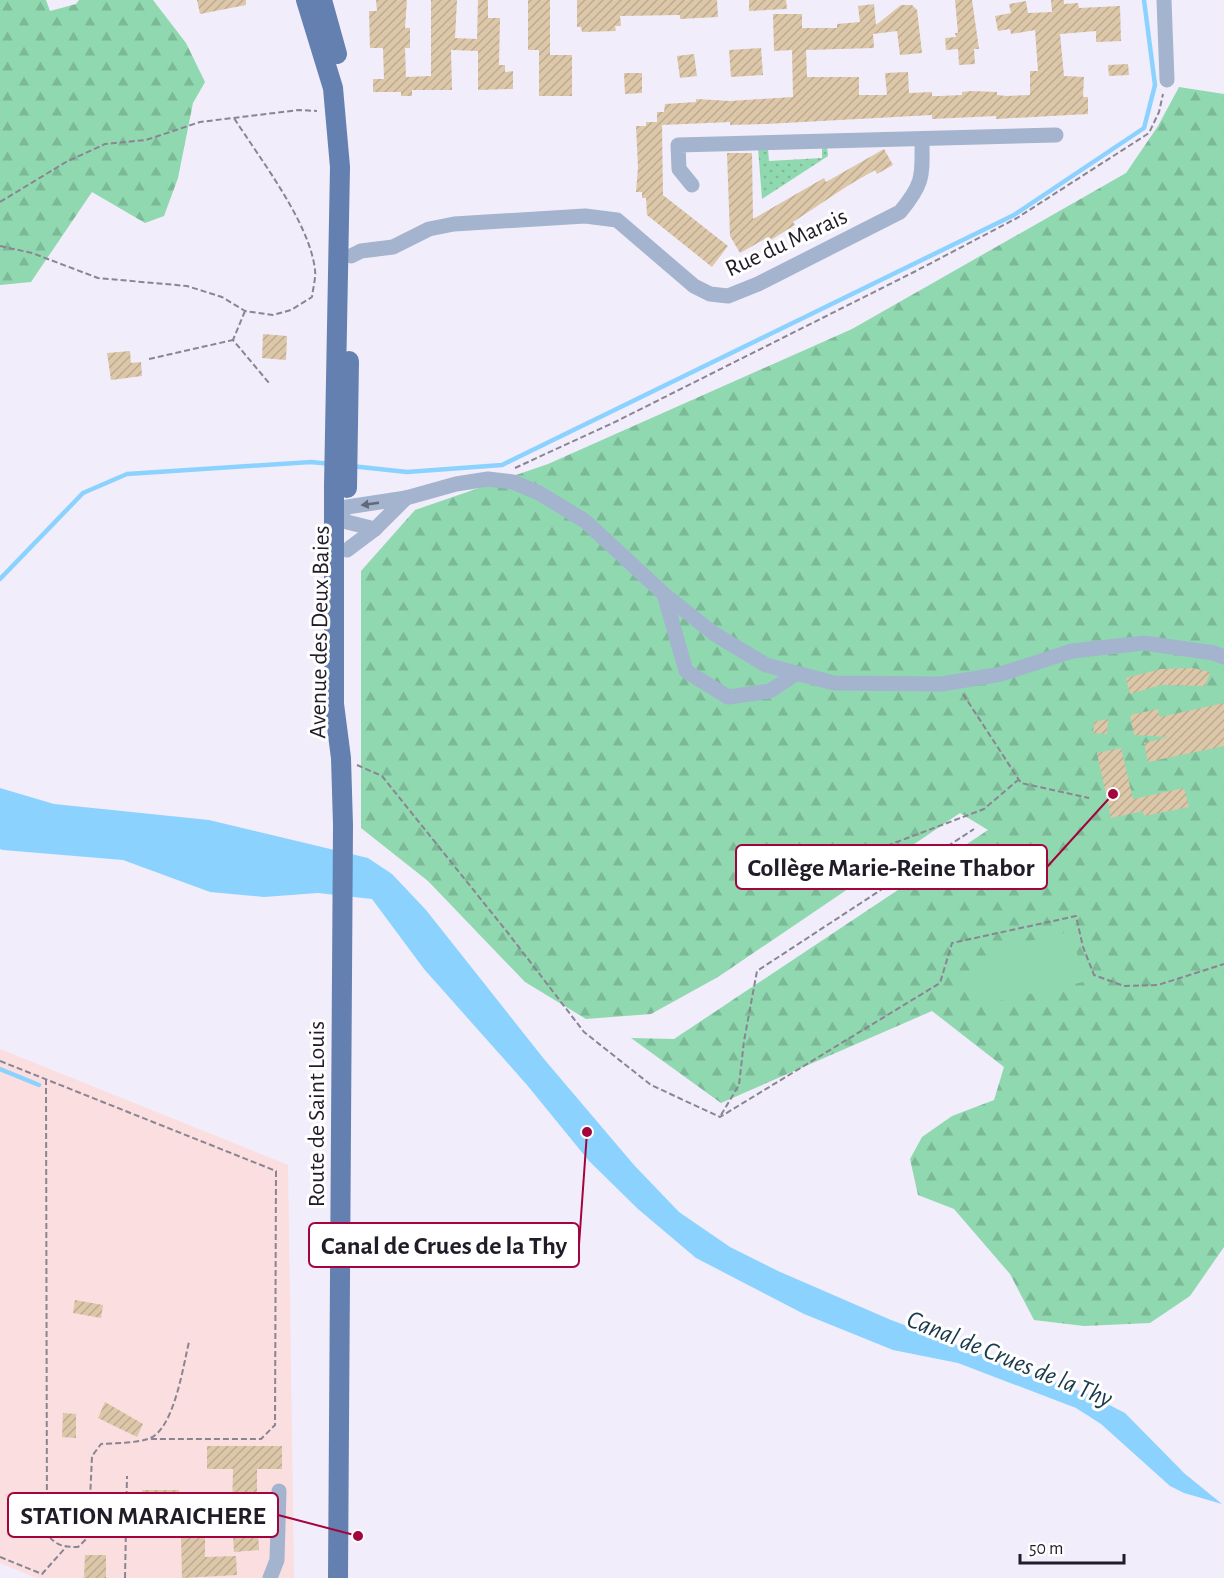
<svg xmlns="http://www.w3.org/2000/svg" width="1224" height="1578" font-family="'Alegreya Sans',sans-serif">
<defs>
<pattern id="grass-dots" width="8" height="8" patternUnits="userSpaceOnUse" patternTransform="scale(1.5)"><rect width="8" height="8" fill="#90d8b0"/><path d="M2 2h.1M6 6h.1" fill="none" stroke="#7cb997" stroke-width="1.8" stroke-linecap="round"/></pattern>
<pattern id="forest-firs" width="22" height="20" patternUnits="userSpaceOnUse" patternTransform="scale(1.5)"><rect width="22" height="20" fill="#90d8b0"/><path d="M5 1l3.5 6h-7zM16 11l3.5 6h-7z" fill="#7cb997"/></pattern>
<pattern id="building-hatch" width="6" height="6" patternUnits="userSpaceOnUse" patternTransform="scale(1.5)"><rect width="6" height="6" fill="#dcc7a9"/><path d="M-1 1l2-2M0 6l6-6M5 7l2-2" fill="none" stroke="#bcaa91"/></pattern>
</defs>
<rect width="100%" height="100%" fill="#f2edfb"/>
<!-- education -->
<path fill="#fadee0" d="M0 1049 288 1165 294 1578H37L0 1563Z"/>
<!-- grass -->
<path fill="url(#grass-dots)" d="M822 146H827L828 156 762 199 758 148 768 149 769 161 822 158Z"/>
<!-- forest -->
<g fill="url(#forest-firs)">
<path d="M0 0H46L50 11 76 4 79 0H153L186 43 205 82 193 103 178 178 164 216 145 223 92 192 31 282 0 285Z"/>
<path d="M1179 87 1224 94V1247L1190 1296 1150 1323 1084 1326 1034 1320 1010 1274 954 1209 918 1195 910 1159 922 1137 952 1116 994 1100 1004 1067 932 1011 721 1103 631 1038 674 1039 988 830 960 813 718 977 651 1014 586 1019 525 982 428 881 361 828V571L415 510 548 464 852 329 1126 173 1158 126Z"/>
</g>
<!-- garden -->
<path fill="#90d8b0" d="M1072 931 1083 982 980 1005 972 969 990 965 987 951Z"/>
<!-- water -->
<path fill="#8bd3fe" d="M0 788 54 804 209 820 368 858 392 874 426 910 544 1059 634 1165 679 1212 730 1247 778 1271 891 1320 1090 1395 1125 1413 1184 1473 1222 1504 1184 1493 1170 1486 1101 1424 1076 1408 958 1363 893 1350 804 1314 696 1258 638 1209 589 1161 527 1085 424 969 372 899 318 893 264 897 210 892 123 860 3 850 0 849Z"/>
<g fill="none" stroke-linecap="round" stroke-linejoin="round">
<!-- stream -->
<g stroke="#8bd3fe" stroke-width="4.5">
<path d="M351 466 407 472 502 465 1014 215 1144 128 1155 85 1144 0"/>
<path d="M0 579 83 493 127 474 311 462 331 464"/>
<path d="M0 1069 39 1085"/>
</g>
</g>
<!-- building -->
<g fill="url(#building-hatch)">
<path d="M197 0H246V5L200 14Z"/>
<path d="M376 0H407L405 28H410V48H405L406 77 431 76V0H457L455 38 477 39 478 0H488V18H500L499 65H505V72L513 71V89L478 90V51L451 50 452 90H412V96H401V92H373V79H384L383 48H370L369 11H377Z"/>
<path d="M528 0H550V55H572V96H539V50H528Z"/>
<path d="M577 0H717L718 17 680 19V15L620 16 621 26H615L616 31 582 32 581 27H577Z"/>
<path d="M749 0H786L787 9 749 11Z"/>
<path d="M955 0H972L979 49H974L975 64 959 65 958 49 946 50 945 38 956 37 955 33H958Z"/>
<path d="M1051 0H1064V4L1078 3 1079 8 1120 6 1121 41 1096 42V31L1060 34 1064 76 1084 77 1083 97H1088V114L996 119V116L932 119V115L766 124 730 125V122L662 125 663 195 728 246 712 267 647 215 646 198H642V192H636L638 167 636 126H646V122H657V112H664L665 104 696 102V99L730 101 793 97 792 50 774 51 773 14H802V28H837V24L860 22 858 6 874 4 876 25 901 5H912L917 10 922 53 900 55 897 31 873 34 874 48 806 50 807 77H859V95H887L885 73 908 72 909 93 932 92V96H940L962 95V92L972 91 997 92V95L1006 96 1030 95V71H1038L1035 30 1011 34 1010 29 998 31 995 16 1011 13 1009 4 1026 1 1028 13 1052 12Z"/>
<path d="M761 48 763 75 731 77 729 50Z"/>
<path d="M694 54 697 76 680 78 677 56Z"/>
<path d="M1128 64 1129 75 1109 76 1108 65Z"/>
<path d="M624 73H642V93L625 94Z"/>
<path d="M884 149 893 165 877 174 875 170 849 185 793 222 795 225 774 238 765 244 763 240 740 253 730 236 727 153H752L753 219 824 178 826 182Z"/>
<path d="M263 334 287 336 286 360 262 358Z"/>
<path d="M130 351 131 363 141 362 142 376 111 380 107 353Z"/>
<path d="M1193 668 1210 672 1205 686 1161 685 1130 694 1126 678 1161 669Z"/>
<path d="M1224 703V746L1148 762 1144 743 1168 737 1134 735 1130 715 1158 709 1160 717Z"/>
<path d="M1108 719 1107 734 1093 733 1094 722Z"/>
<path d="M1121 748 1133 799 1184 788 1189 807 1144 816 1143 811 1111 818 1097 753Z"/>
<path d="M75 1300 103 1305 101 1318 73 1313Z"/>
<path d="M105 1402 143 1424 137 1437 98 1418Z"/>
<path d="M63 1413 76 1414V1438L62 1437Z"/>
<path d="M207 1446H282V1469H257V1494H266V1511H239V1530L200 1529 201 1510H232L233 1469H207Z"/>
<path d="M142 1490H179V1522L142 1523Z"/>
<path d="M258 1533 259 1550 234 1552 233 1535Z"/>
<path d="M181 1536H205V1557L236 1556 237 1575 182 1578Z"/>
<path d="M85 1555H106V1578H84Z"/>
</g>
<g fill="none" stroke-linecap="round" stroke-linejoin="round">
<!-- path -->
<g stroke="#8a8592" stroke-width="2" stroke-dasharray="6 3" stroke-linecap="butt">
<path d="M0 202 66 162 105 144 146 140 200 122 299 110 317 111"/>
<path d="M0 246 32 253 98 278 187 286 222 297 245 311 273 315 291 310 312 297C313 288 316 278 315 270 310 223 260 159 234 118"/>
<path d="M245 311 233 340 269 383"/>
<path d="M149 359 233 340"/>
<path d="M515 468 617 421 914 272 1017 218 1149 133 1159 112 1163 94"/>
<path d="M963 694 1021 783 1089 798"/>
<path d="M357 765 382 776 508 933 584 1032 651 1085 720 1117 940 983 952 943 1076 916 1083 947 1094 975 1124 986 1158 985 1224 964"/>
<path d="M800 866 808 867 865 854 971 814 984 809 1018 780"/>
<path d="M0 1061 276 1171 275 1425 261 1439H149"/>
<path d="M46 1079 47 1534C56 1546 64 1547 78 1547L105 1521 128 1517"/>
<path d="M721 1115 739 1085 744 1041 757 971 974 829"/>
<path d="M105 1521 90 1500 92 1456 101 1444C116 1443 135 1443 148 1439 174 1431 183 1366 189 1342"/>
<path d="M0 1557 42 1574 66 1547"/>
<path d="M125 1578 127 1476"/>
</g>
<!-- minor -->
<g stroke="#a4b4ce" stroke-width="15">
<path d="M1164 0 1167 80"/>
<path d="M692 185 679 169 678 145 1056 135"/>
<path d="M351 256 361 251 393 247 429 229 454 224 585 216 617 220 694 286 710 294 728 296 758 284 900 212C925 182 922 175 922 139"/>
<path d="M334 509 406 498 456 484 488 479 513 482 539 493 585 521 664 594 713 633 766 665 834 683 942 684 1001 674 1072 651 1144 643 1214 653 1224 657"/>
<path d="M334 509 347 522 375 529 406 498"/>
<path d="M347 550 375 529"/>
<path d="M664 594 686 671 728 697 770 691 797 673"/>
<path d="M270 1578 277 1560 279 1491"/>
</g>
<!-- major -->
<g stroke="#6480b0" stroke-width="20">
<path d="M306 0 333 88 340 167 334 486V704L341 758 343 825 338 1578"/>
<path d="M322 0 337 54"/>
<path d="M347 488 349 361"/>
</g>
</g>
<!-- one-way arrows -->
<defs><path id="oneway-solid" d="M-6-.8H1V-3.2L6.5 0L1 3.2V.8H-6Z" transform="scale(1.5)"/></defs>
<use fill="#62687b" href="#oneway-solid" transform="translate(370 504) rotate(172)"/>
<g text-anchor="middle" stroke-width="6" stroke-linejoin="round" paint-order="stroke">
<!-- street labels -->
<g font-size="24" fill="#211c28" stroke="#fff">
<text transform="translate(786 242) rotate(-25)" y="8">Rue du Marais</text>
<text transform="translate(319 632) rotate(-89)" y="8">Avenue des Deux Baies</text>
<text transform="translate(316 1114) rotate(-90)" y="8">Route de Saint Louis</text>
</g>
<!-- water labels -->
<g font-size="26" font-style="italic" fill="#1a3a4c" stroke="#fff">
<text transform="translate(1010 1358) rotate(22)" y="9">Canal de Crues de la Thy</text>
</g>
</g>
<!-- callouts -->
<path fill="none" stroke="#a2043b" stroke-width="2" d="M1113 794L1047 867M587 1132L579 1245M358 1536L278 1515"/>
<g fill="#a2043b" stroke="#fff" stroke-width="2">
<circle cx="1113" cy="794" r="6"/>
<circle cx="587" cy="1132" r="6"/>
<circle cx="358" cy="1536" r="6"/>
</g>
<g fill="#fff" stroke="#a2043b" stroke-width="2">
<rect x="736" y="845" width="311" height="44" rx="6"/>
<rect x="309" y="1223" width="270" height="44" rx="6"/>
<rect x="8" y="1493" width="270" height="44" rx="6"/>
</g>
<g font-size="26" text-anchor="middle" font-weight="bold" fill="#211c28">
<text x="891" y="876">Collège Marie-Reine Thabor</text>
<text x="444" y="1254">Canal de Crues de la Thy</text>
<text x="143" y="1524">STATION MARAICHERE</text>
</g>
<!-- scale -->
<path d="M1020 1554v9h104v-9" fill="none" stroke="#211c28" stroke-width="3"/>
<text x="1029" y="1554" font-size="18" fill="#211c28" stroke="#ffffff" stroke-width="4.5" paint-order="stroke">50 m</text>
</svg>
